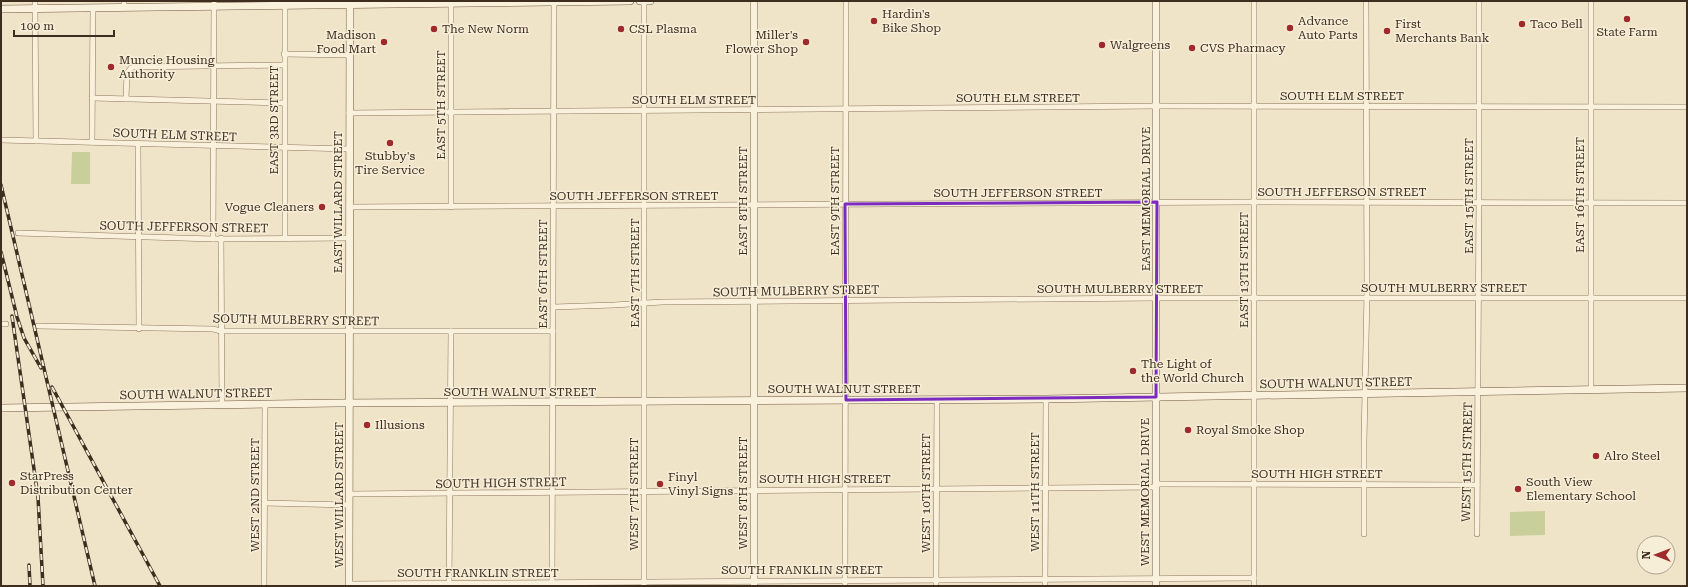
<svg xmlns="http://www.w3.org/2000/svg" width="1688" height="587" font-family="'Roboto Serif',serif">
<rect width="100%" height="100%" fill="#f0e4c8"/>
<!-- green -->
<g fill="#c9cf9b">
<path d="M72 152H90V184H71Z"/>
<path d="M1545 511V535L1510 536V512Z"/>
</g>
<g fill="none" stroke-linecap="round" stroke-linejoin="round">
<!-- street casing -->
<g stroke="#8d765c" stroke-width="6">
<g id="street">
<path d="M35 1 36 141"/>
<path d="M124 1V7"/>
<path d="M451 4V207"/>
<path d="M284 54 349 55"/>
<path d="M92 98 284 103"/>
<path d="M126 99 127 73 131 68 134 67 284 65"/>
<path d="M349 113 1157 106 1687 107"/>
<path d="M1 140 349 149"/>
<path d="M92 142 93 8"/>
<path d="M138 144 139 329"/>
<path d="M349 207 1246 202 1687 203"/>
<path d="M18 233 213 239 349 238"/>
<path d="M221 238 222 405"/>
<path d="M285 238V1"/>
<path d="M213 239 214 1"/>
<path d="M554 307 614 305 662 302 1157 298H1687"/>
<path d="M1 324H6"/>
<path d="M38 326 213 329 221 331H553"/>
<path d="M1591 389V1"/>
<path d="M1156 484 1477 485"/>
<path d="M350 494 1156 487"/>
<path d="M264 503 349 505"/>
<path d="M1364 534V442L1367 292 1366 1"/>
<path d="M1477 534 1479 195V1"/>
<path d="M349 584 1254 578"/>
<path d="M449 585 451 331"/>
<path d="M264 586 265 405"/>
<path d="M552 586 554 3"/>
<path d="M644 586V1"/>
<path d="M845 586 846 1"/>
<path d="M936 586 937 400"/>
<path d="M1045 586 1046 399"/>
<path d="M1254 586V1"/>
</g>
</g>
<!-- secondary casing -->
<g stroke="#6f573f" stroke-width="8">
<g id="secondary">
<path d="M640 1H650"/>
<path d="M1156 1V586"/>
<path d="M1 9 630 1"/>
<path d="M1 408 338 403 1046 399 1687 388"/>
<path d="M349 586 350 2"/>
<path d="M754 586V1"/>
</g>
</g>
<!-- street -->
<use href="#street" stroke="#faf1dc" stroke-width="5"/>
<!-- secondary -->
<use href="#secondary" stroke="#faf1dc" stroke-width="7"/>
<!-- rail casing -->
<g stroke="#3d2e20" stroke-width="3.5">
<g id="rail">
<path d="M1 185 95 586"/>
<path d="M1 252 17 317 24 338 41 368"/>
<path d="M12 316 38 497 43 586"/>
<path d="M52 387 160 586"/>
<path d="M29 565 30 586"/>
</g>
</g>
<!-- rail -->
<use href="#rail" stroke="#f7eed8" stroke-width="2" stroke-dasharray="6" stroke-linecap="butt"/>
</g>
<!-- marked area -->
<path fill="none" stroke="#7b2cbf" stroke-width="3" stroke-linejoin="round" d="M1157 202 1156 397 846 400 845 204Z"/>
<!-- markers -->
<g fill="#9e2a2b" stroke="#f7eed8" stroke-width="1.5">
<circle cx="1627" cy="19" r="4"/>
<circle cx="874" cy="21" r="4"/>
<circle cx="1522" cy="24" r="4"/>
<circle cx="1290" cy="28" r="4"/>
<circle cx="434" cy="29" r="4"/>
<circle cx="621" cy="29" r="4"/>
<circle cx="1387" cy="31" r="4"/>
<circle cx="384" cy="42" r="4"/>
<circle cx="806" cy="42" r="4"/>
<circle cx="1102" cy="45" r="4"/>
<circle cx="1192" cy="48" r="4"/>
<circle cx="111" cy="67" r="4"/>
<circle cx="390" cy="143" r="4"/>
<circle cx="322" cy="207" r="4"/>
<circle cx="1133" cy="371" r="4"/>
<circle cx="367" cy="425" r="4"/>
<circle cx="1188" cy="430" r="4"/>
<circle cx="1596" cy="456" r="4"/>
<circle cx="12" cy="483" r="4"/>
<circle cx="660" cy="484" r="4"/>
<circle cx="1518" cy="489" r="4"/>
</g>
<g text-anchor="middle" stroke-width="3" stroke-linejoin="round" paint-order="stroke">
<!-- poi labels -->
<g font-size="12" fill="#3d2e20" stroke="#f7eed8" text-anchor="start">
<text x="882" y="18">Hardin's<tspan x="882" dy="14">Bike Shop</tspan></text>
<text x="1298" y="25">Advance<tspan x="1298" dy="14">Auto Parts</tspan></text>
<text x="1395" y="28">First<tspan x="1395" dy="14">Merchants Bank</tspan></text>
<text x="1530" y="28">Taco Bell</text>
<text x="442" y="33">The New Norm</text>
<text x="629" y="33">CSL Plasma</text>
<text x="1627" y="36" text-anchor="middle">State Farm</text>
<text x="376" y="39" text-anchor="end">Madison<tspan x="376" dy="14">Food Mart</tspan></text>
<text x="798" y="39" text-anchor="end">Miller's<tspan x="798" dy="14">Flower Shop</tspan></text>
<text x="1110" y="49">Walgreens</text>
<text x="1200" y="52">CVS Pharmacy</text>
<text x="119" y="64">Muncie Housing<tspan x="119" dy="14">Authority</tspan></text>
<text x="390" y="160" text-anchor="middle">Stubby's<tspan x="390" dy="14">Tire Service</tspan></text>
<text x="314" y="211" text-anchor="end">Vogue Cleaners</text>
<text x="1141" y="368">The Light of<tspan x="1141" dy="14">the World Church</tspan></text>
<text x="375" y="429">Illusions</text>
<text x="1196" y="434">Royal Smoke Shop</text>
<text x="1604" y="460">Alro Steel</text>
<text x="20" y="480">StarPress<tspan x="20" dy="14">Distribution Center</tspan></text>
<text x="668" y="481">Finyl<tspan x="668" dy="14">Vinyl Signs</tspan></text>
<text x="1526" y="486">South View<tspan x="1526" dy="14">Elementary School</tspan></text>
</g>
<!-- street labels -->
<g font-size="12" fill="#3d2e20" stroke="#f7eed8">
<text x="1342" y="100">SOUTH ELM STREET</text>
<text x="1018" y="102">SOUTH ELM STREET</text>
<text x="694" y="104">SOUTH ELM STREET</text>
<text transform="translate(441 105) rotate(-90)" y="4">EAST 5TH STREET</text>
<text transform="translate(274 120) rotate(-90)" y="4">EAST 3RD STREET</text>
<text transform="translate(175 135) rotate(2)" y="4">SOUTH ELM STREET</text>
<text x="1342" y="196">SOUTH JEFFERSON STREET</text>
<text x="1018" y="197">SOUTH JEFFERSON STREET</text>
<text transform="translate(1580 195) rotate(-90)" y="4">EAST 16TH STREET</text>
<text x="634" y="200">SOUTH JEFFERSON STREET</text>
<text transform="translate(1469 196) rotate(-90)" y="4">EAST 15TH STREET</text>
<text transform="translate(1146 199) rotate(-90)" y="4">EAST MEMORIAL DRIVE</text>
<text transform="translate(743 201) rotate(-90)" y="4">EAST 8TH STREET</text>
<text transform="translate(835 201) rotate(-90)" y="4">EAST 9TH STREET</text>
<text transform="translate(338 202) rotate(-90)" y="4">EAST WILLARD STREET</text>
<text transform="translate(184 227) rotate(1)" y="4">SOUTH JEFFERSON STREET</text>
<text transform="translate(1244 270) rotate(-90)" y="4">EAST 13TH STREET</text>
<text transform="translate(635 273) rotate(-90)" y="4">EAST 7TH STREET</text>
<text transform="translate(543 274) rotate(-90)" y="4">EAST 6TH STREET</text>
<text x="1444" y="292">SOUTH MULBERRY STREET</text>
<text x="1120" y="293">SOUTH MULBERRY STREET</text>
<text transform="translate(796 291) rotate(-1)" y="4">SOUTH MULBERRY STREET</text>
<text transform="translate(296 320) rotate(1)" y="4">SOUTH MULBERRY STREET</text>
<text transform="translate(1336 383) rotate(-1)" y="4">SOUTH WALNUT STREET</text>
<text x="844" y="393">SOUTH WALNUT STREET</text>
<text x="520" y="396">SOUTH WALNUT STREET</text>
<text transform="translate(196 394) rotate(-1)" y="4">SOUTH WALNUT STREET</text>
<text transform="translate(1467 462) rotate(-89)" y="4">WEST 15TH STREET</text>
<text x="1317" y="478">SOUTH HIGH STREET</text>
<text x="825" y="483">SOUTH HIGH STREET</text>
<text transform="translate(501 483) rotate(-1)" y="4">SOUTH HIGH STREET</text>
<text transform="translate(1035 492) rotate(-90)" y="4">WEST 11TH STREET</text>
<text transform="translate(1145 492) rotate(-90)" y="4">WEST MEMORIAL DRIVE</text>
<text transform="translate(743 493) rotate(-90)" y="4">WEST 8TH STREET</text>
<text transform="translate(926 493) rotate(-90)" y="4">WEST 10TH STREET</text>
<text transform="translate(634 494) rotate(-90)" y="4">WEST 7TH STREET</text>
<text transform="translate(255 495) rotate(-90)" y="4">WEST 2ND STREET</text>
<text transform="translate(339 495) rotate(-90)" y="4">WEST WILLARD STREET</text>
<text x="802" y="574">SOUTH FRANKLIN STREET</text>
<text x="478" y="577">SOUTH FRANKLIN STREET</text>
</g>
</g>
<!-- border -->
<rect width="1688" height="587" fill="none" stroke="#3d2e20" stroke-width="4"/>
<!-- north arrow -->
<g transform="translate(1656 555) rotate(270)"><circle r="19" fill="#f7eed8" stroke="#ada18e"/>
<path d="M0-3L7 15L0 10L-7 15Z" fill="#9e2a2b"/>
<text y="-6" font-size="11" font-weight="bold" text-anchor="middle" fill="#3d2e20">N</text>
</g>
<!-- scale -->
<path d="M14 30v6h100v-6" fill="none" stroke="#3d2e20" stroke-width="2"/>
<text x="20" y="30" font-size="12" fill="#3d2e20" stroke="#f7eed8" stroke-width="3" paint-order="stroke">100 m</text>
</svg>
